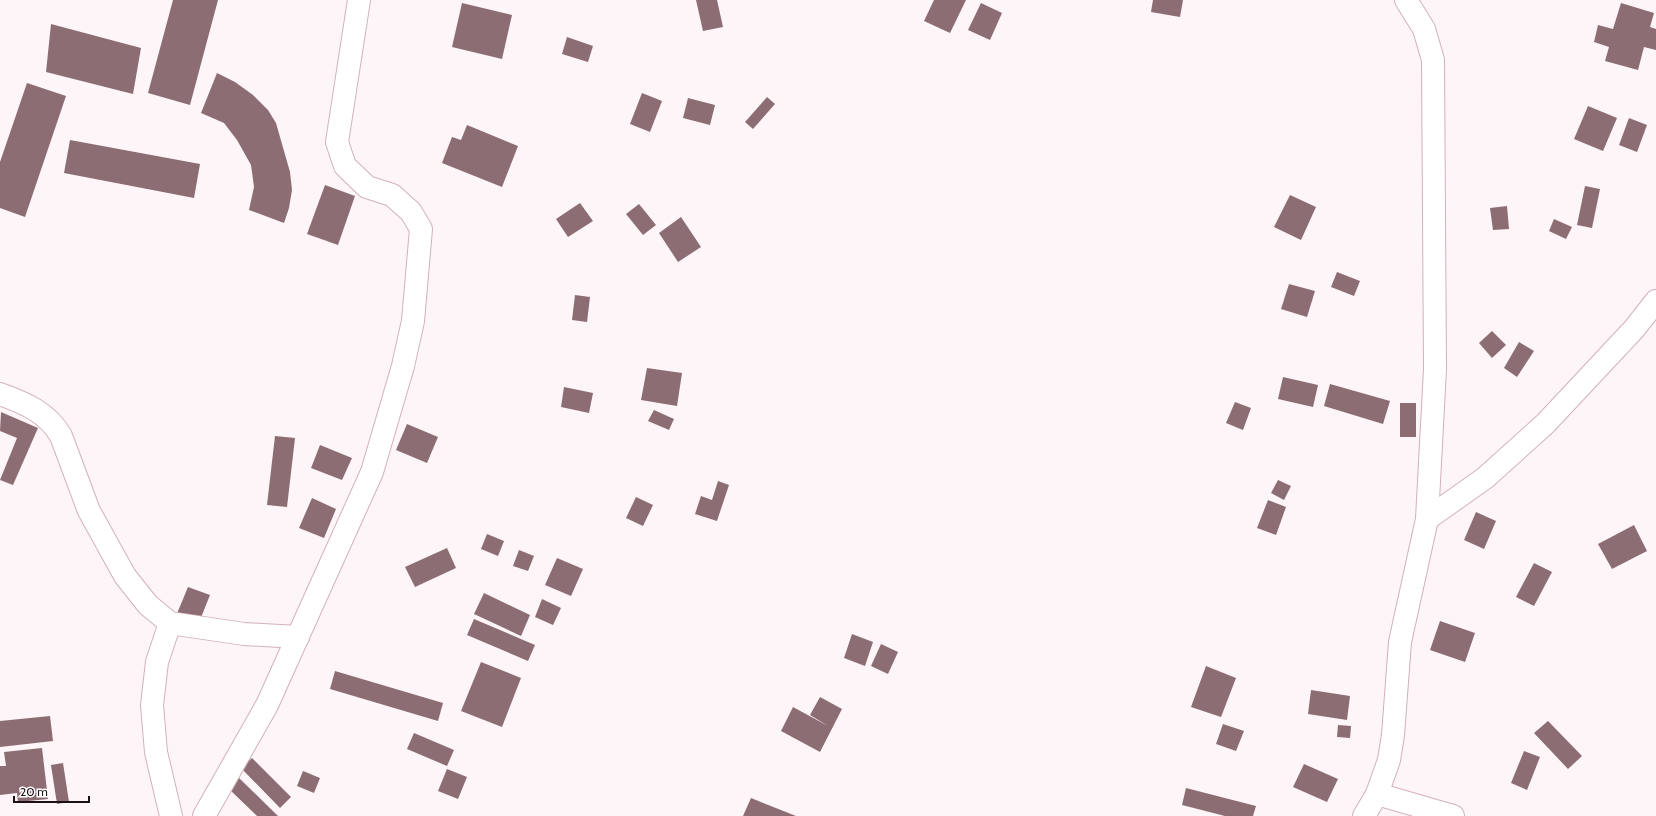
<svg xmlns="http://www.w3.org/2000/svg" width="1656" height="816" font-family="Cabin,sans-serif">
<rect width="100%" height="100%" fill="#fdf5f7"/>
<!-- building -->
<g fill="#8c6d74">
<path d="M173 0H218L190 105 148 93Z"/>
<path d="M696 0H717L723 27 703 31Z"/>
<path d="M934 0H966L950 33 924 21Z"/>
<path d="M1153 0H1183L1180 17 1151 12Z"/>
<path d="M462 3 512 15 502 59 452 47Z"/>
<path d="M981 3 1002 13 990 40 968 30Z"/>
<path d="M1621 3 1654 13 1650 27 1656 29V50L1644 47 1638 70 1605 61 1609 47 1594 42 1598 25 1613 29Z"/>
<path d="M51 24 141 48 133 94 46 72Z"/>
<path d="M567 37 593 46 588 62 562 54Z"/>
<path d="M217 73 235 82 253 95 268 110 276 123 290 172 292 190 289 208 284 223 249 210 254 187 251 165 237 140 224 123 201 113Z"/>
<path d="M27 83 66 96 25 217 0 208V162Z"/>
<path d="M642 93 662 101 650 132 630 124Z"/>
<path d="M767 97 775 104 753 129 745 122Z"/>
<path d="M688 98 715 105 710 125 683 118Z"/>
<path d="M1588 106 1617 118 1603 151 1574 139Z"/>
<path d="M1629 118 1647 125 1637 152 1619 145Z"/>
<path d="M467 125 518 146 502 187 442 163 452 137 461 140Z"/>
<path d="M70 140 200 164 194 198 64 173Z"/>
<path d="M325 185 355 196 338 245 307 234Z"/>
<path d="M1585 186 1600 189 1592 228 1577 225Z"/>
<path d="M1290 195 1316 207 1301 240 1274 227Z"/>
<path d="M580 203 593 221 568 237 556 219Z"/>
<path d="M639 204 656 225 643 235 626 214Z"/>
<path d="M1507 206 1509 229 1493 230 1490 208Z"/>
<path d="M681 217 701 247 678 262 659 233Z"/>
<path d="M1554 219 1572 227 1566 239 1549 231Z"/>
<path d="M1337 272 1360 281 1354 296 1331 287Z"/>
<path d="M1289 284 1315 291 1307 317 1281 309Z"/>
<path d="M575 295 590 297 587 322 572 320Z"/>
<path d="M1492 331 1506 345 1492 358 1479 343Z"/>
<path d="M1519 342 1534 351 1517 377 1504 368Z"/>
<path d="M647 368 682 373 677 406 641 400Z"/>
<path d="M1283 377 1318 385 1313 407 1278 399Z"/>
<path d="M1330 384 1390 401 1383 424 1324 406Z"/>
<path d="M564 387 593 393 589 413 561 407Z"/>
<path d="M1235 402 1251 408 1243 430 1226 423Z"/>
<rect x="1400" y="403" width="16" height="34"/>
<path d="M654 410 674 419 669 430 648 421Z"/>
<path d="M1 412 38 428 13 485 0 480 17 438 0 431Z"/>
<path d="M407 424 438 437 427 463 396 450Z"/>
<path d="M275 436 295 438 287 507 267 505Z"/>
<path d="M320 445 352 458 342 480 311 468Z"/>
<path d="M1278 480 1291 486 1284 500 1271 493Z"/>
<path d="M718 481 729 485 717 521 695 514 701 496 712 500Z"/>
<path d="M636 497 653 505 643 526 626 518Z"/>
<path d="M312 498 336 509 324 538 299 528Z"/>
<path d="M1268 500 1286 507 1276 535 1257 528Z"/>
<path d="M1476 512 1496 521 1484 549 1464 540Z"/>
<path d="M1634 525 1647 551 1612 569 1598 544Z"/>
<path d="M487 534 504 541 498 556 481 549Z"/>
<path d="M447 548 456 568 415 587 405 567Z"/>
<path d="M519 550 534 556 528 571 513 566Z"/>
<path d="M557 558 583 569 571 596 545 585Z"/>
<path d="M1534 563 1552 572 1534 606 1516 597Z"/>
<path d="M188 587 210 595 198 625 176 616Z"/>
<path d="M484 593 530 615 521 636 474 614Z"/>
<path d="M542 599 561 608 553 625 535 617Z"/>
<path d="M474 619 535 645 528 661 467 635Z"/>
<path d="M1440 621 1475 633 1465 662 1430 650Z"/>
<path d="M852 634 873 642 865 666 844 658Z"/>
<path d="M881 644 898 652 888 674 871 666Z"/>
<path d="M481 662 521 678 502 727 461 711Z"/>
<path d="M1206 666 1236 678 1221 717 1191 707Z"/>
<path d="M335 671 443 703 438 721 330 689Z"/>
<path d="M1311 690 1350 696 1347 720 1308 714Z"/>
<path d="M820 697 842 709 820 752 781 731 793 707 828 726 810 715Z"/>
<path d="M50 716 53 741 0 747V721Z"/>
<path d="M1548 721 1582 756 1568 769 1534 733Z"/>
<path d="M1223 724 1244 731 1236 751 1216 744Z"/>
<path d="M1338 725 1351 726 1350 738 1337 737Z"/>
<path d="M414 733 454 750 447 766 407 749Z"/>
<path d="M42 748 48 799 18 802 17 793 0 795V766H6L4 752Z"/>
<path d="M1524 751 1540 757 1527 790 1511 783Z"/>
<path d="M252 758 291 797 280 808 241 768Z"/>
<path d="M63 763 69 802 57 804 51 765Z"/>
<path d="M1304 764 1338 779 1327 802 1293 787Z"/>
<path d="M447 769 467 777 458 799 438 791Z"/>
<path d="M303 771 320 778 314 793 297 786Z"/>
<path d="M238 777 278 816H257L228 788Z"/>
<path d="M1186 788 1256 806 1253 816H1225L1182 805Z"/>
<path d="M751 798 796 816H743Z"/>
</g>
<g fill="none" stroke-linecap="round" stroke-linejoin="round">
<!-- street casing -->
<g stroke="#d3b1b9" stroke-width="24">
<g id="street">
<path d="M0 394C25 403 47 412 61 436L89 511 125 576 148 605 170 623 244 634 298 637"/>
<path d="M1427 519 1485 478 1545 424 1634 329 1656 301"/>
<path d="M170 623 157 662 152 705 156 752 171 816"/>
<path d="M1377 794 1453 816"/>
<path d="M204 816 267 705 372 472 403 366 413 321 421 229 411 212 392 195 367 187 345 166 337 142 359 0"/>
<path d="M1364 816 1377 794 1389 760 1393 735 1400 642 1427 519 1435 369 1433 60 1424 29 1406 0"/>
</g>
</g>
<!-- street -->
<use href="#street" stroke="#fff" stroke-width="22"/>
</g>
<!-- scale -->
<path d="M14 796v6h75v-6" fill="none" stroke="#1c1013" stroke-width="2"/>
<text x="20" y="796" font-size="12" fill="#1c1013" stroke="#ffffff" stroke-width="3" paint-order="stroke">20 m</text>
</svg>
